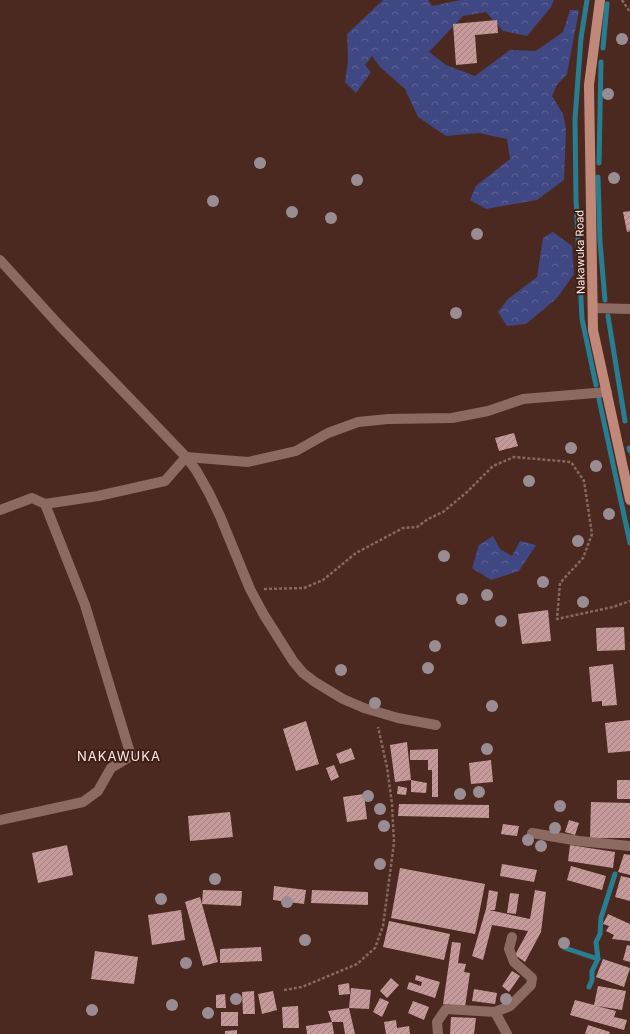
<svg xmlns="http://www.w3.org/2000/svg" width="630" height="1034" font-family="Inter,sans-serif">
<defs>
<pattern id="forest-crowns" width="20" height="18" patternUnits="userSpaceOnUse"><rect width="20" height="18" fill="#404883"/><path d="M2 6a3 3 0 1 1 6 0M12 15a3 3 0 1 1 6 0" fill="none" stroke="#5c6394"/></pattern>
<pattern id="building-hatch" width="6" height="6" patternUnits="userSpaceOnUse"><rect width="6" height="6" fill="#c6999b"/><path d="M-1 1l2-2M0 6l6-6M5 7l2-2" fill="none" stroke="#a18081"/></pattern>
</defs>
<rect width="100%" height="100%" fill="#4b2920"/>
<!-- forest -->
<g fill="url(#forest-crowns)">
<path d="M383 0H428L432 6 461 0H554L551 7 527 36 503 31 486 12 463 16 429 52 446 65 475 76 510 50 536 51 563 32 570 10H579L567 74 557 85 552 96 563 114 566 129 564 180 537 200 486 209 470 200 476 186 510 159 507 139 479 133 446 136 418 117 405 89 380 67 372 56 365 65 371 72 356 93 345 82 348 60 347 34Z"/>
<path d="M553 232 572 246 574 274 557 298 526 324 507 326 498 312 508 299 537 277 543 238Z"/>
<path d="M493 536 500 549 512 556 520 541 536 545 519 571 491 580 472 568 479 545Z"/>
</g>
<g fill="none" stroke-linecap="round" stroke-linejoin="round">
<!-- stream -->
<g stroke="#277e91" stroke-width="5">
<path d="M587 0 581 38 575 119 576 199 582 319 596 385"/>
<path d="M603 48 607 4"/>
<path d="M599 163 601 62"/>
<path d="M598 177 600 242 605 300"/>
<path d="M608 316 625 421"/>
<path d="M599 399 630 543"/>
<path d="M629 448 630 451"/>
<path d="M565 948 598 959"/>
<path d="M589 987 592 980V971L598 959 596 942 600 934 601 918 615 874"/>
</g>
</g>
<!-- building -->
<g fill="url(#building-hatch)">
<path d="M497 20 498 33 475 35 477 63 456 65 453 24Z"/>
<path d="M630 211V231L627 232 623 212Z"/>
<path d="M514 433 518 446 499 451 495 438Z"/>
<path d="M548 610 551 641 522 644 518 614Z"/>
<path d="M624 627 625 650 597 651 596 628Z"/>
<path d="M613 664 617 705 602 706V701L592 702 589 667Z"/>
<path d="M630 720V751L608 753 605 723Z"/>
<path d="M306 721 319 764 296 771 283 729Z"/>
<path d="M407 742 411 780 395 782 390 745Z"/>
<path d="M351 748 355 759 340 764 336 754Z"/>
<path d="M438 749V797H432V770H428V760H410V750Z"/>
<path d="M491 760 493 782 471 784 469 763Z"/>
<path d="M334 765 339 777 331 781 326 768Z"/>
<path d="M411 780 427 783 426 793 411 792Z"/>
<rect x="617" y="780" width="13" height="19"/>
<path d="M398 786 407 788 406 795 397 794Z"/>
<path d="M364 794 367 819 347 822 343 797Z"/>
<path d="M591 802 630 803V838H590Z"/>
<path d="M399 804 489 805V818L398 816Z"/>
<path d="M230 812 233 837 190 841 188 816Z"/>
<path d="M569 820 579 823 575 835 565 832Z"/>
<path d="M503 824 519 826 517 836 501 834Z"/>
<path d="M67 845 73 875 38 883 32 853Z"/>
<path d="M570 845 615 852 613 868 568 861Z"/>
<path d="M624 854 630 855V875L618 872Z"/>
<path d="M502 864 537 870 534 882 500 876Z"/>
<path d="M571 866 606 876 602 890 567 880Z"/>
<path d="M400 868 485 884 475 934 391 918Z"/>
<path d="M621 876 630 878V901L615 897Z"/>
<path d="M274 886 306 890 304 904 273 900Z"/>
<path d="M203 890 242 891 241 906 202 904 218 962 203 966 185 902 200 897 202 904Z"/>
<path d="M312 890 368 892V905L311 903Z"/>
<path d="M489 890 498 892 495 910H489L530 919 535 890 546 892 541 932 525 962 515 955 528 931 492 925 483 960 472 956 486 909Z"/>
<path d="M510 893 519 894 516 914 507 913Z"/>
<path d="M181 910 185 940 152 945 148 915Z"/>
<path d="M608 914 630 924V941L612 939 614 935 606 931 609 926 603 924Z"/>
<path d="M389 921 450 934 444 960 383 947Z"/>
<path d="M452 942 461 943 458 963 466 964 464 972 470 973 465 1007 443 1004Z"/>
<path d="M627 945 630 946V962L623 960Z"/>
<path d="M261 947 262 961 220 963V949Z"/>
<path d="M95 951 138 957 134 984 91 979Z"/>
<path d="M603 959 630 968 624 987 596 977Z"/>
<path d="M512 971 520 976 509 992 502 986Z"/>
<path d="M416 975 440 982 435 998 407 989 409 982 421 986 422 982 415 980Z"/>
<path d="M391 978 399 985 387 998 380 991Z"/>
<path d="M349 983 350 994 339 995 338 985Z"/>
<path d="M598 986 626 991 622 1010 597 1006 616 1011 614 1017 627 1020 624 1030 570 1015 575 1000 594 1005Z"/>
<path d="M351 988 371 990 369 1009 349 1008Z"/>
<path d="M474 989 497 993 495 1004 472 1001Z"/>
<path d="M254 991 255 1014H243L242 992Z"/>
<path d="M273 991 277 1010 262 1014 258 994Z"/>
<path d="M225 994 226 1008H216V995Z"/>
<path d="M380 998 389 1002 382 1017 373 1012Z"/>
<path d="M413 1001 429 1007 424 1020 408 1013Z"/>
<path d="M298 1006 299 1028H283L282 1007Z"/>
<path d="M349 1008 355 1034H345L343 1022H332L328 1011Z"/>
<rect x="221" y="1012" width="17" height="14"/>
<path d="M451 1017 476 1018 474 1034H450Z"/>
<path d="M396 1020 397 1028 409 1026 410 1034H386L384 1022Z"/>
<path d="M332 1022 334 1034H307L306 1026Z"/>
<path d="M588 1025 610 1032 609 1034H585Z"/>
<path d="M237 1030V1034H225V1031Z"/>
</g>
<g fill="none" stroke-linecap="round" stroke-linejoin="round">
<!-- path -->
<g stroke="#856961" stroke-width="2.5" stroke-dasharray="3 2" stroke-linecap="butt">
<path d="M622 0 630 12"/>
<path d="M264 589 304 588 323 580 356 553 403 528 417 527 428 519 443 512 467 492 493 466 514 457 571 462 584 481 592 534 583 558 560 583 557 619 613 607 630 601"/>
<path d="M284 990 302 987 357 964 375 948 383 926 394 843 392 804 387 767 378 727"/>
</g>
<!-- minor -->
<g stroke="#8d6a61" stroke-width="10">
<path d="M0 260 59 325 143 412 186 457 196 470 209 493 220 516 250 589 264 615 293 661 303 673 315 682 343 699 364 708 398 718 436 725"/>
<path d="M593 308 630 309"/>
<path d="M0 510 32 498 45 504 98 496 165 481 186 457 248 462 296 451 328 433 358 422 388 419 452 418 488 411 523 399 607 392"/>
<path d="M0 820 83 802 98 791 111 768 131 756 85 605 45 504"/>
<path d="M532 833 579 841 630 846"/>
<path d="M495 1012 510 1006 531 985 532 978 514 962 509 949 512 937"/>
<path d="M438 1034 437 1022 446 1009 495 1012 507 1034"/>
</g>
<!-- secondary -->
<path stroke="#bf8879" stroke-width="10" d="M600 0 589 85 593 330 630 500"/>
</g>
<!-- trees -->
<g fill="#998d93">
<circle cx="622" cy="39" r="6"/>
<circle cx="608" cy="94" r="6"/>
<circle cx="260" cy="163" r="6"/>
<circle cx="614" cy="178" r="6"/>
<circle cx="357" cy="180" r="6"/>
<circle cx="213" cy="201" r="6"/>
<circle cx="292" cy="212" r="6"/>
<circle cx="331" cy="218" r="6"/>
<circle cx="477" cy="234" r="6"/>
<circle cx="456" cy="313" r="6"/>
<circle cx="571" cy="448" r="6"/>
<circle cx="596" cy="466" r="6"/>
<circle cx="529" cy="481" r="6"/>
<circle cx="609" cy="514" r="6"/>
<circle cx="578" cy="541" r="6"/>
<circle cx="444" cy="556" r="6"/>
<circle cx="543" cy="582" r="6"/>
<circle cx="487" cy="595" r="6"/>
<circle cx="462" cy="599" r="6"/>
<circle cx="583" cy="602" r="6"/>
<circle cx="501" cy="621" r="6"/>
<circle cx="435" cy="646" r="6"/>
<circle cx="428" cy="668" r="6"/>
<circle cx="341" cy="670" r="6"/>
<circle cx="375" cy="703" r="6"/>
<circle cx="492" cy="706" r="6"/>
<circle cx="487" cy="749" r="6"/>
<circle cx="479" cy="792" r="6"/>
<circle cx="460" cy="794" r="6"/>
<circle cx="368" cy="796" r="6"/>
<circle cx="560" cy="806" r="6"/>
<circle cx="380" cy="809" r="6"/>
<circle cx="384" cy="826" r="6"/>
<circle cx="555" cy="828" r="6"/>
<circle cx="528" cy="840" r="6"/>
<circle cx="541" cy="846" r="6"/>
<circle cx="380" cy="864" r="6"/>
<circle cx="215" cy="879" r="6"/>
<circle cx="161" cy="899" r="6"/>
<circle cx="287" cy="902" r="6"/>
<circle cx="305" cy="940" r="6"/>
<circle cx="564" cy="943" r="6"/>
<circle cx="186" cy="963" r="6"/>
<circle cx="236" cy="999" r="6"/>
<circle cx="506" cy="999" r="6"/>
<circle cx="172" cy="1005" r="6"/>
<circle cx="92" cy="1010" r="6"/>
<circle cx="208" cy="1013" r="6"/>
</g>
<g text-anchor="middle" stroke-width="4" stroke-linejoin="round" paint-order="stroke">
<!-- street labels -->
<g font-size="11" fill="#fceae5" stroke="#401f17">
<text transform="translate(580 252) rotate(-91)" y="4">Nakawuka Road</text>
</g>
<!-- quarter labels -->
<g font-size="13" letter-spacing="1" fill="#fceae5" stroke="#401f17">
<text x="119" y="761">NAKAWUKA</text>
</g>
</g>
</svg>
